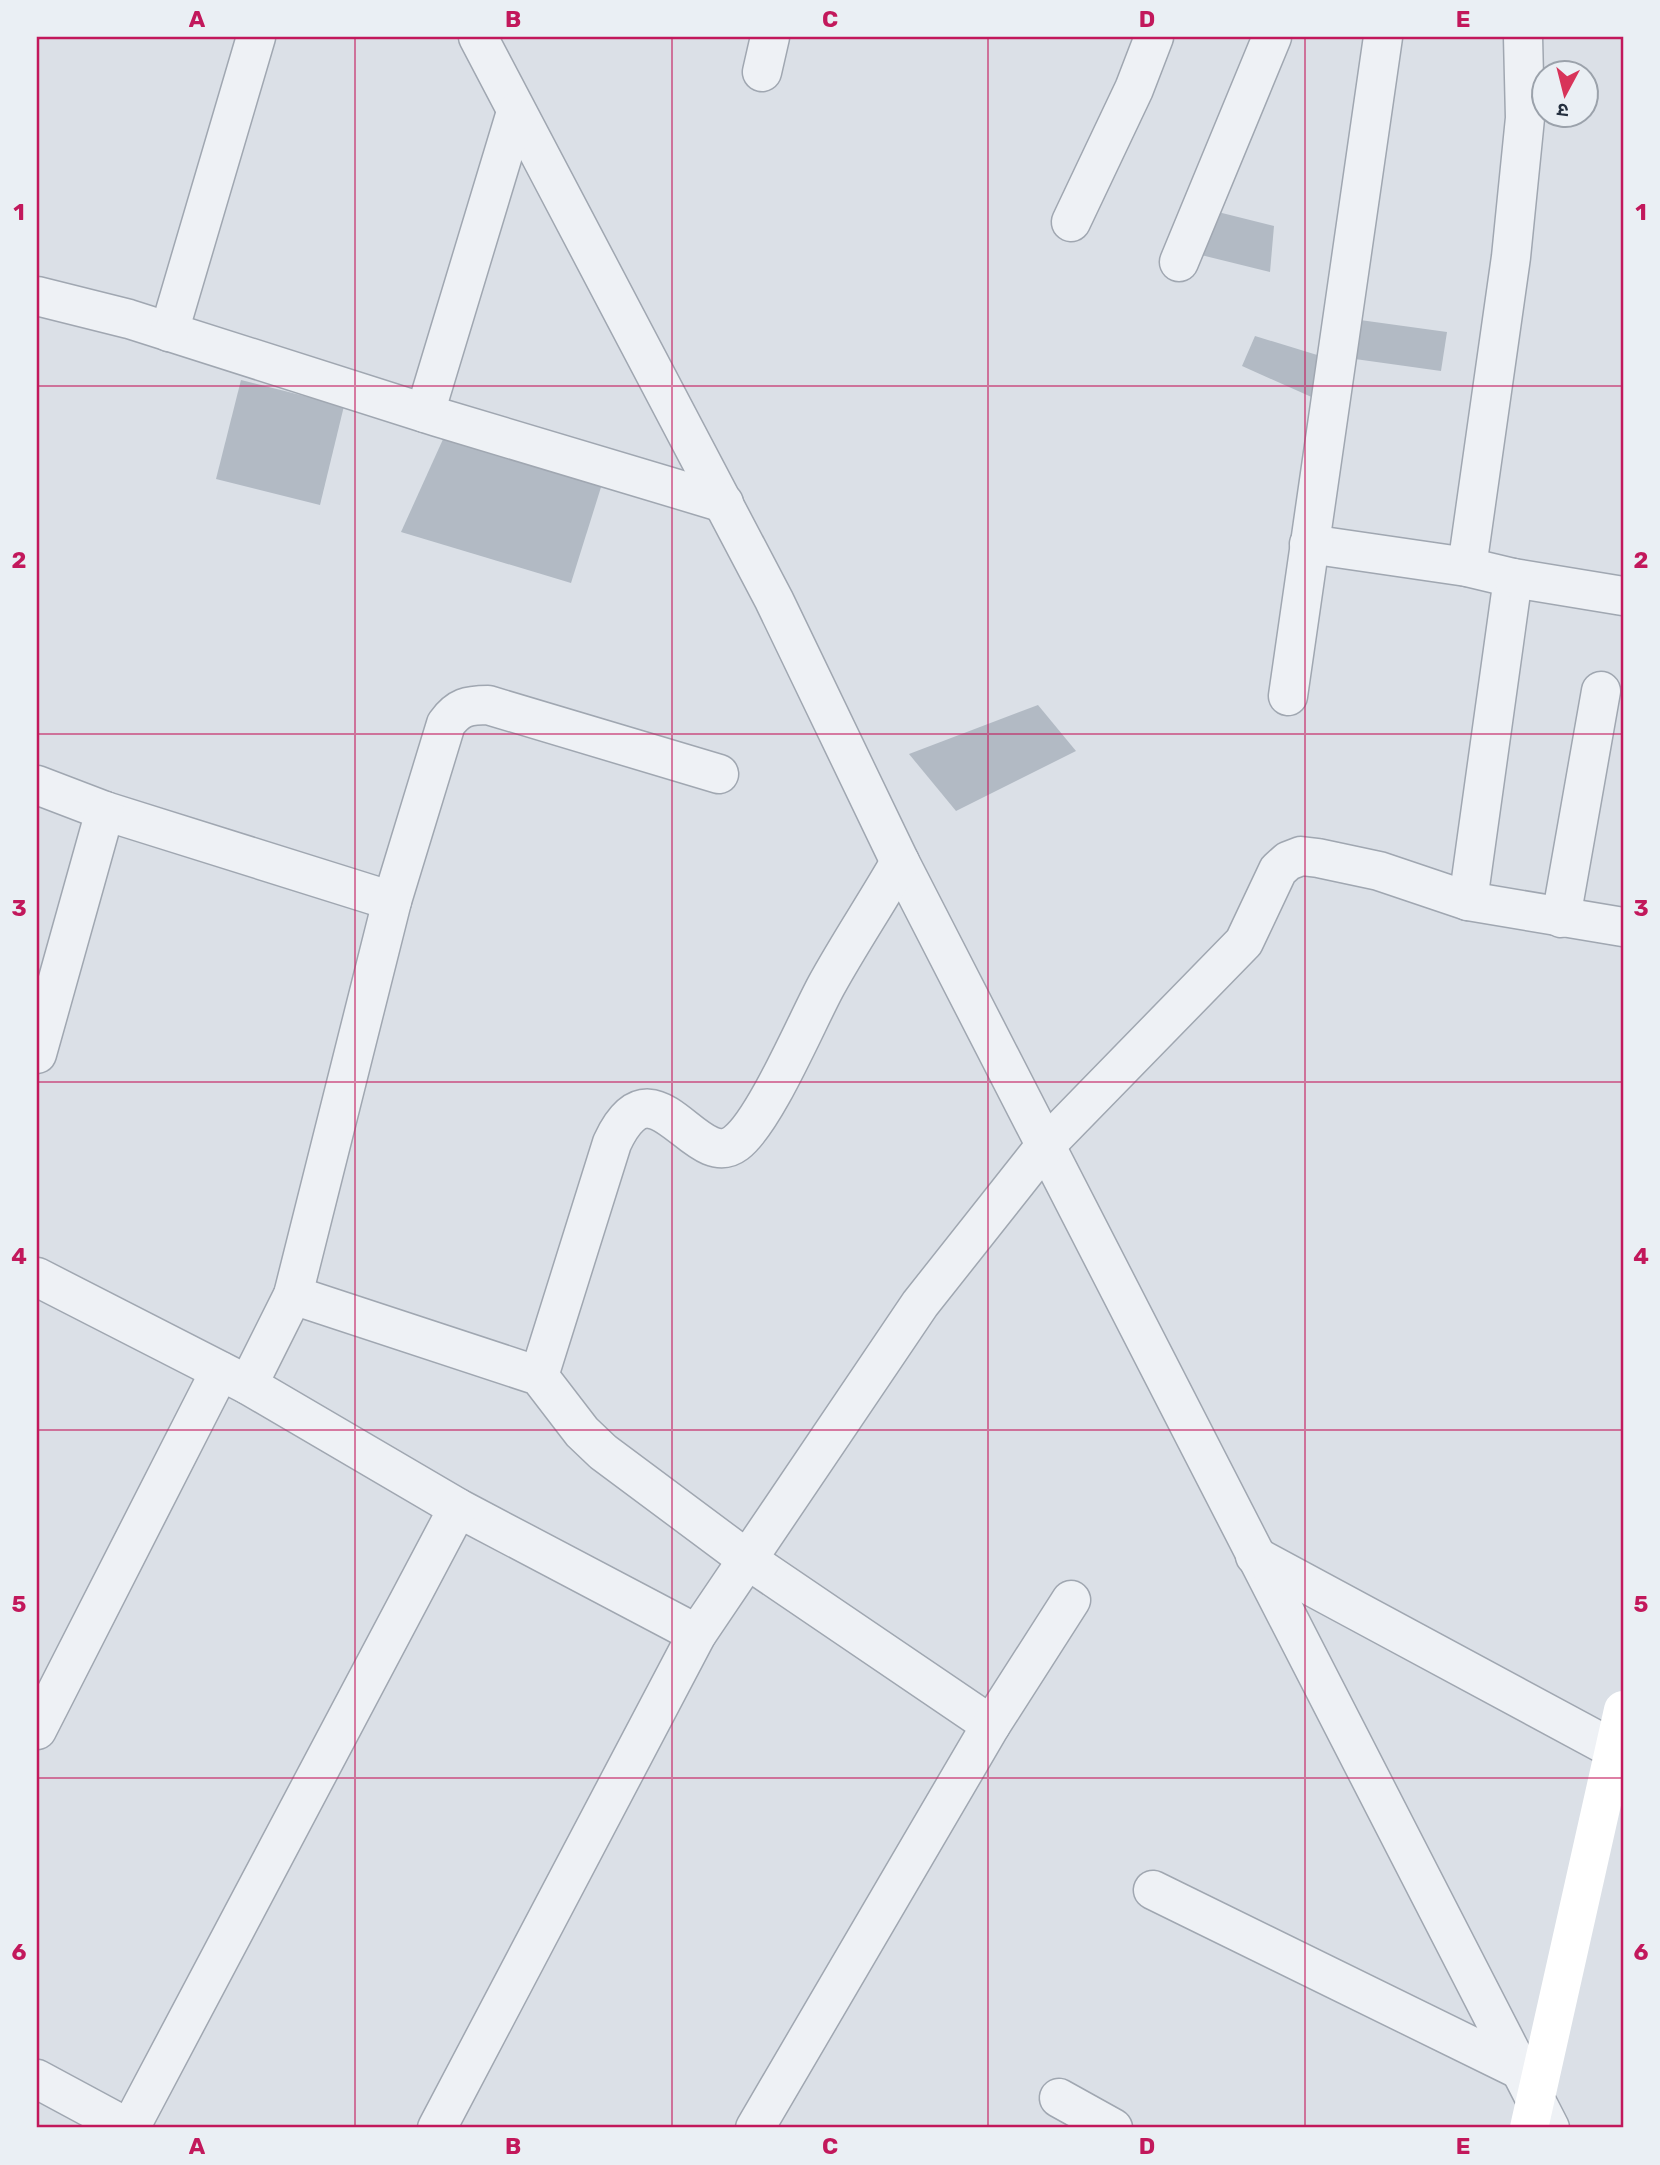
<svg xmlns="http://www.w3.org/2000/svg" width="1660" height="2165" font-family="Rubik,'Noto Sans Devanagari',sans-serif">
<rect width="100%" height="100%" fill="#dbe0e7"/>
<!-- building -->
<g fill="#b2bac4">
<path d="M1214 211 1274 226 1270 272 1201 255Z"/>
<path d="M1360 320 1447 332 1441 371 1355 359Z"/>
<path d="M1255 336 1327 358 1316 399 1242 366Z"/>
<path d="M241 380 344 406 320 505 216 479Z"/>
<path d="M444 437 602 484 571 583 401 532Z"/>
<path d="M1038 705 1076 751 956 811 909 754Z"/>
</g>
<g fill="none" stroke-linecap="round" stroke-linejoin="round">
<!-- street casing -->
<g stroke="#a0a7b1" stroke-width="41">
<g id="street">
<path d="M478 37 774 600 900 862 1550 2128"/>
<path d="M762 72 770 37"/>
<path d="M1071 222 1134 89 1154 37"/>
<path d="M1179 262 1272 37"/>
<path d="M37 296 129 319 437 417 724 503"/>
<path d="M169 332 256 37"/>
<path d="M425 413 516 112"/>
<path d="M1309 544 1467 567 1513 578 1468 901"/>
<path d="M1467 567 1511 257 1525 118 1523 37"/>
<path d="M1513 578 1623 596"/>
<path d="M1288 696 1383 37"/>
<path d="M37 785 105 811 392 901"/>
<path d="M1561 918 1601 691"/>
<path d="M37 1054 105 811"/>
<path d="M37 1277 248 1385 458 1508 697 1634"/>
<path d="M293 1295 539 1376 582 1432 603 1452 748 1560 991 1725"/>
<path d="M539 1376 612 1143C654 1052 695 1174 736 1143 765 1121 806 1023 826 986 849 944 876 904 900 862"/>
<path d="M248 1385 293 1295 392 901 446 724C458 707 468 705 488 705L719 774"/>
<path d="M1255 1556 1615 1750"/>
<path d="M37 1730 220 1371"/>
<path d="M1153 1890 1520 2070"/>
<path d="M37 2079 128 2128"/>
<path d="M1059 2098 1113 2128"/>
<path d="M130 2128 458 1508"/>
<path d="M437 2128 697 1634 920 1304 1045 1146 1244 942 1278 870 1288 861 1301 856 1318 858 1379 871 1468 901 1623 927"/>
<path d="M755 2128 991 1725 1071 1600"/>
</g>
</g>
<!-- street -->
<use href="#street" stroke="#eef1f5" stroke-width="38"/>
<!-- secondary -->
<path stroke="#fff" stroke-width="38" d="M1529 2128 1623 1710"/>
</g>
<!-- grid -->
<path fill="none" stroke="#c2185b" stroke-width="2" stroke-opacity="0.55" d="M355 37V2128M672 37V2128M988 37V2128M1305 37V2128M37 386H1623M37 734H1623M37 1082H1623M37 1430H1623M37 1778H1623"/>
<!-- border -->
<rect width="1660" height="2165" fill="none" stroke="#eaeff4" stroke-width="77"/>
<!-- north arrow -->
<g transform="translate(1565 94) rotate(187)"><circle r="33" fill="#eaeff4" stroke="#9ba2ab" stroke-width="2"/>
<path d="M0-5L12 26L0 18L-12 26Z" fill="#d83359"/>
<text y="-10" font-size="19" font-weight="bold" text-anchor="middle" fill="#242f3e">उ</text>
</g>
<rect x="38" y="38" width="1584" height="2088" fill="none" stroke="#c2185b" stroke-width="2.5"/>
<g font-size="23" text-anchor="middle" font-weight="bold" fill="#c2185b">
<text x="197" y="27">A</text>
<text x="513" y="27">B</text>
<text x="830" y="27">C</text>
<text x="1147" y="27">D</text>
<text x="1463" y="27">E</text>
<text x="19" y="220">1</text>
<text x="1641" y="220">1</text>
<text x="19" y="568">2</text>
<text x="1641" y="568">2</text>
<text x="19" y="916">3</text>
<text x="1641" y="916">3</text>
<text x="19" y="1264">4</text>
<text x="1641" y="1264">4</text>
<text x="19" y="1612">5</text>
<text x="1641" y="1612">5</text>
<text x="19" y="1960">6</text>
<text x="1641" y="1960">6</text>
<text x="197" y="2154">A</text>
<text x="513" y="2154">B</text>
<text x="830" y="2154">C</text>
<text x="1147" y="2154">D</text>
<text x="1463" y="2154">E</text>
</g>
</svg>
